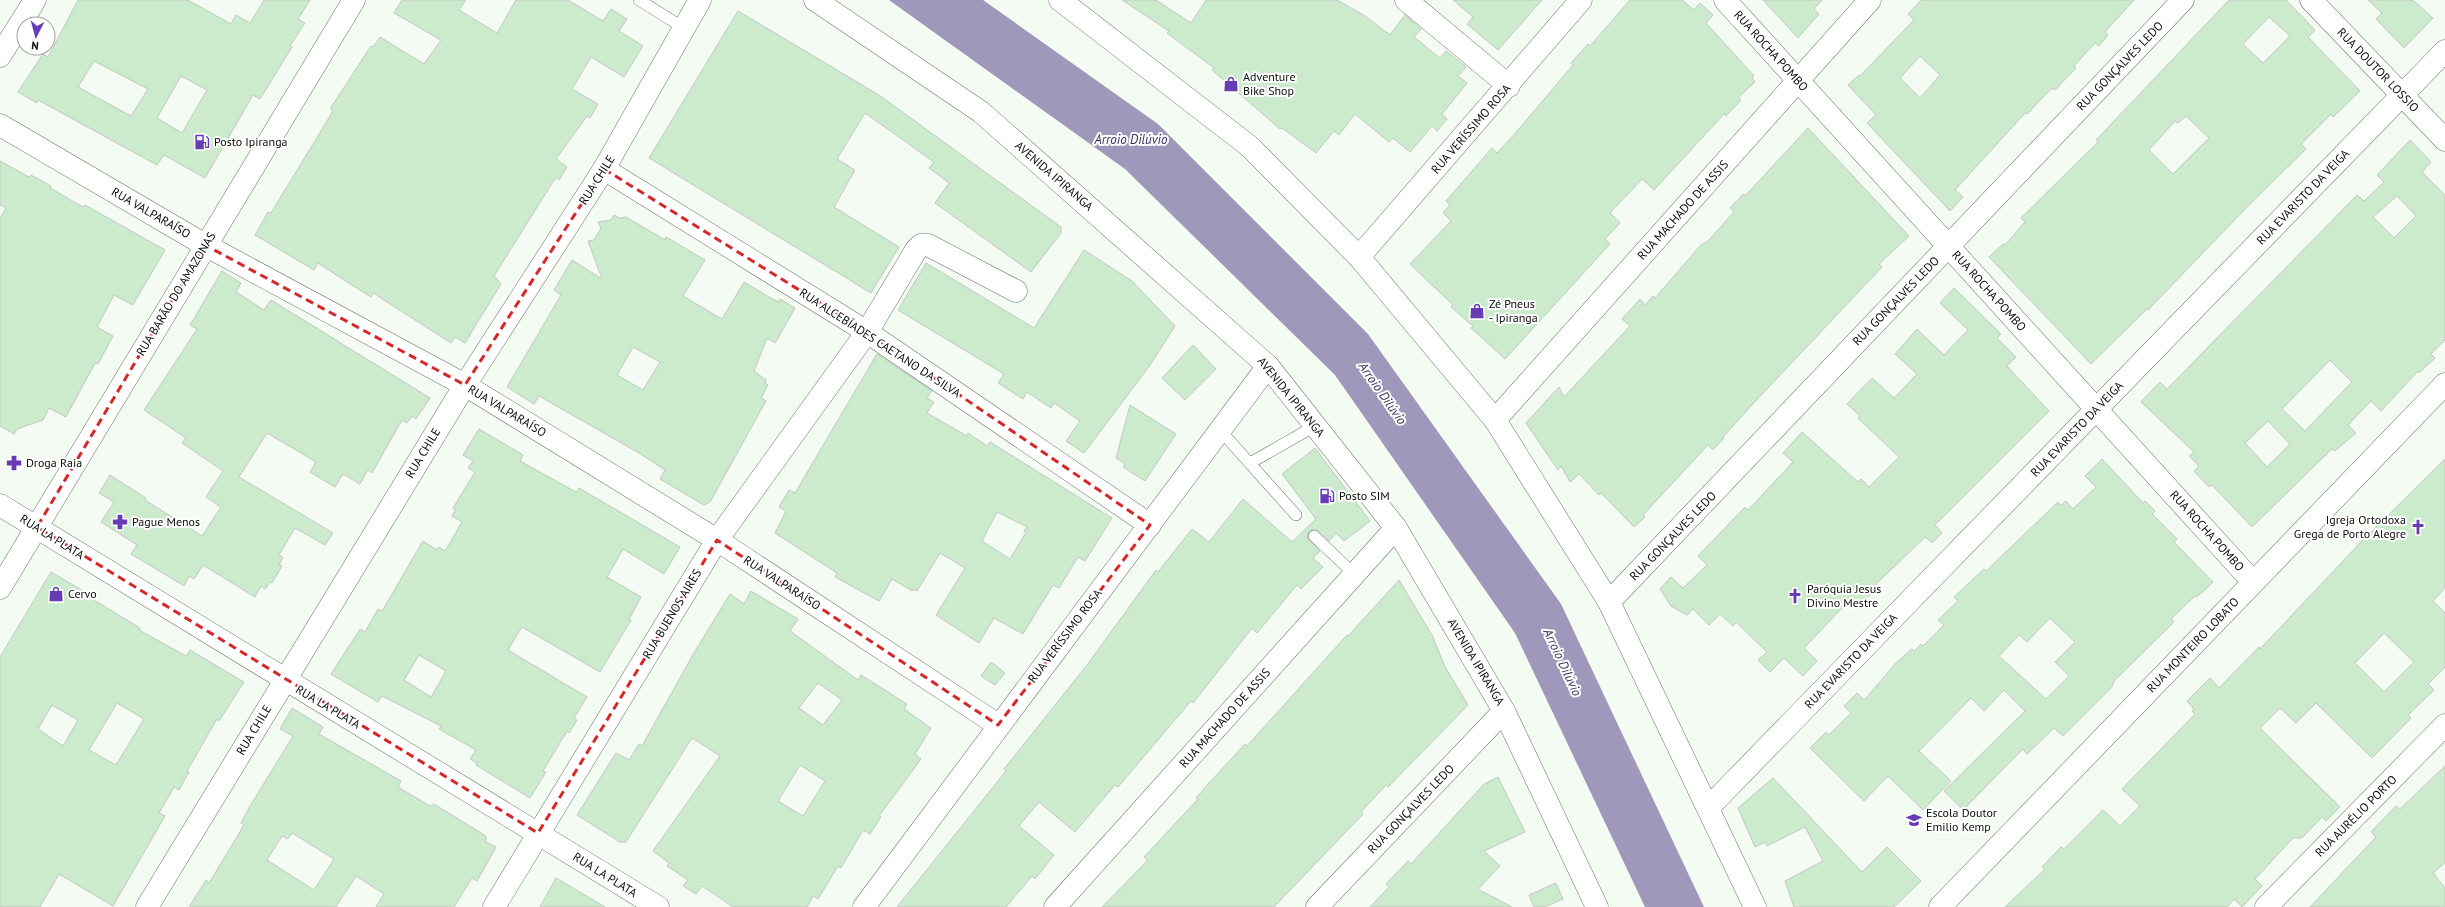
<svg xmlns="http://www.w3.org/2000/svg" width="2445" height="907" font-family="'PT Sans',sans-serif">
<rect width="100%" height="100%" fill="#f3fbf2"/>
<!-- water -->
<path fill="#a098bb" d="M889 0H983L1158 124 1368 334 1561 604 1704 907H1645L1515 633 1335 375 1125 169Z"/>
<!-- building -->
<g fill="#cceacc" stroke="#c1c9c1" fill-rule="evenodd">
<path d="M78 0H188L231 24 236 15 250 23 264 0H310L298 19 305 23 290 46 292 47 260 99 253 95 205 178 164 155 157 165 38 100 37 103 18 92 43 54 48 57ZM94 61 148 89 131 116 78 87ZM181 76 207 90 182 133 157 118Z"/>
<path d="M402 0H466L459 10 497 33 516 0H568L603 21 611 9 627 19 619 31 643 46 624 77 591 57 572 89 598 104 590 118 587 116 556 159 567 167 559 180 556 177 494 276 501 284 465 343 455 337 451 343 373 293 371 297 350 284 318 263 314 270 255 235 268 212 271 213 333 111 330 109 371 46 373 47 380 37 424 64 441 40 394 13Z"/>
<path d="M1122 0H1156L1191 23 1206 0H1337L1365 16 1390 35 1405 15 1421 29 1414 37 1436 55 1440 58 1446 51 1466 67 1458 76 1467 83 1442 114 1447 119 1437 131 1432 126 1410 152 1393 138 1389 142 1355 114 1339 135 1334 131 1316 153 1282 128 1280 129 1212 70 1214 68 1167 33 1169 31Z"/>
<path d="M1453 0H1542L1498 50 1467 24 1473 17Z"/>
<path d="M1630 0H1682L1694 10 1700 3 1713 15 1706 23 1754 76 1752 78 1755 82 1738 98 1741 100 1726 116 1724 114 1654 190 1642 179 1610 213 1620 223 1605 239 1610 244 1505 359 1471 328 1473 326 1451 307 1453 305 1410 264 1451 221 1443 213 1450 205 1446 201 1492 148 1497 153 1513 136 1573 65 1571 63 1588 44 1590 46Z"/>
<path d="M1763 0H1822L1814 9 1819 14 1798 38Z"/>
<path d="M1921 0H2134L2105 32 2108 35 2099 46 2095 43 2074 66 2076 68 2055 90 2052 88 2027 114 2025 113 1955 190 1963 197 1950 211 1867 123 1876 115 1848 85 1859 75 1860 76 1914 20 1908 14ZM1920 56 1940 75 1920 98 1900 78Z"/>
<path d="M2229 0H2286L2315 30 2308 37 2360 91 2333 117 2331 114 2301 144 2306 149 2251 203 2148 310 2147 309 2091 364 1989 257 2003 244 2005 245 2025 222 2021 218 2098 142 2096 140ZM2269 17 2290 36 2263 63 2243 44ZM2186 116 2209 138 2173 174 2149 150 2175 121 2178 123Z"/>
<path d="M2368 0H2413L2433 18 2404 48 2376 19 2382 13Z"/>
<path d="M738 11 879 95 1061 227V233L1031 272 935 203 949 183 929 168 934 162 865 113 837 159 855 170 834 207 899 247 871 293 649 158Z"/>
<path d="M1808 128 1909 236 1879 264 1882 267 1751 406 1723 437 1724 438 1713 450 1708 445 1643 515 1645 517 1634 527 1601 493 1599 495 1579 474 1570 482 1561 466 1558 470 1526 423 1559 387 1564 397 1630 326 1622 319 1640 299 1645 305 1653 296 1655 298 1700 246 1709 240 1734 212 1730 208 1743 194 1745 196Z"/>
<path d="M2410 140 2431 162 2422 172 2445 195V340L2431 354 2435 358 2419 373 2418 371 2381 411 2371 401 2348 425 2356 433 2335 451 2332 449 2252 527 2212 485 2209 487 2194 471 2199 466 2189 456 2194 452 2141 402 2160 382 2167 389 2357 195 2364 201 2384 182 2377 175ZM2397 196 2416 216 2394 238 2373 217ZM2330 360 2352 382 2305 431 2282 409ZM2268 421 2290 444 2267 467 2245 443Z"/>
<path d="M0 161 29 177 31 175 51 186 50 188 83 207 85 205 165 250 133 305 114 295 97 327 113 336 98 364 95 363 66 417 49 408 43 420 17 429 14 434 0 426V218L6 208 0 205Z"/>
<path d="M614 215 619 218 626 217 665 240 666 237 705 260 683 296 722 319 744 282 769 297 779 302 780 299 795 308 775 343 767 338 754 371 766 380 765 383 768 385 761 398 766 401 720 484 710 502 704 505 660 479 665 470 639 453 539 396 534 404 507 387 561 295 554 290 572 260 602 279 588 241 594 240 601 228 598 222 611 220ZM633 347 660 362 643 390 617 375Z"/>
<path d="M1084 250 1132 281 1175 326 1150 365 1084 453 1066 441 1080 421 1054 403 1051 408 1027 392 1023 399 998 383 1004 374 898 310 926 263 1034 328Z"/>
<path d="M222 271 241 283 236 292 264 310 271 300 430 398 416 419 412 416 407 423 402 420 372 473 368 470 360 484 343 474 335 487 310 472 316 462 267 433 239 477 333 533 325 545 295 528 279 555 283 557 279 565 282 566 272 583 270 582 265 589 261 586 255 597 203 565 194 579 189 576 184 586 131 554 137 545 101 522 114 502 99 493 110 475 146 498 145 500 202 536 221 507 206 497 223 471 182 443 186 438 144 410 197 329 190 325Z"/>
<path d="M1954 288 2001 334 1997 338 2016 357 2007 366 2049 411 1935 525 1942 533 1932 543 1925 537 1870 590V595L1859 605 1851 607 1847 603 1804 648 1817 661 1803 676 1784 658 1770 672 1758 660 1767 652 1736 622 1733 626 1720 614 1709 625 1693 609 1687 615 1671 606 1660 589 1671 577 1683 588 1707 565 1698 556 1745 507 1748 510 1793 462 1783 453 1802 432 1858 482 1861 479 1869 487 1899 457 1858 418 1860 416 1847 404 1872 378 1894 398 1917 374 1895 354 1917 329 1944 355 1968 330 1940 303Z"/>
<path d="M1193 345 1216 369 1185 400 1162 378Z"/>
<path d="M877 354 932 391 927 398 934 402 927 413 967 436 968 433 987 446 990 442 1112 518 1085 561 1078 557 1059 588 1053 585 1023 634 994 618 979 643 936 615 965 568 940 553 917 591 913 589 912 591 892 579 879 601 835 577 837 573 775 533 786 511 779 507 789 490 795 493ZM997 512 1027 527 1024 531 1026 532 1010 559 982 541Z"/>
<path d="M1130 405 1176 434 1145 481 1123 467 1125 464 1116 458Z"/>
<path d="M479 429 523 455 520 461 576 492 579 488 680 547 664 574 623 549 607 577 641 597 629 619 631 620 600 672 522 627 508 650 587 697 574 718 577 720 569 733 567 731 543 771 546 772 530 798 476 765 477 763 470 759 476 750 439 729 441 726 382 696 378 702 331 674 360 629 365 632 378 609 382 611 423 541 437 550 439 547 445 551 462 522 452 516 456 509 453 508 475 472 468 468 473 461 463 455ZM419 655 446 671 431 697 404 680Z"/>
<path d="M1315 448 1370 521 1344 541 1336 533 1329 541 1316 529 1309 531 1307 538 1320 551 1313 558 1323 567 1301 589 1297 585 1257 633 1252 628 1193 703 1191 701 1118 787 1115 785 1075 832 1039 802 1019 826 1054 855 1035 879 1032 876 1006 907H897L1006 771 1004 769 1087 665 1156 570 1158 572 1192 529 1209 542 1243 499 1292 542 1316 519 1282 474Z"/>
<path d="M2102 459 2143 503 2145 501 2155 511 2152 514 2177 539 2174 542 2213 582 2203 592 2196 597 2195 596 2171 619 2174 622 2114 681 2112 687 2063 736 2054 728 2027 754 2023 749 1963 810 1944 791 2025 711 2004 690 1984 711 1971 698 1919 751 1951 781 1923 810 1888 776 1864 801 1810 748 1826 732 1829 735 1851 713 1844 706 1857 693 1864 700 1866 698 1896 663 1912 649 1914 651 1921 644 1923 646 1944 625 1938 620 1958 601 1954 597 1984 569 1986 571 2058 502 2061 505 2066 501 2073 509 2096 487 2085 476ZM2050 618 2075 642 2055 662 2069 676 2046 699 1999 656 2019 635 2027 642Z"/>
<path d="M2445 459V588L2433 601 2445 613V667L2428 684 2434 690 2408 715 2411 718 2372 758 2316 703 2296 723 2280 708 2260 728 2340 807 2326 821 2322 817 2302 838H2293L2255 879 2262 886 2242 907 2234 899 2227 907H2005L2045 869 2042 867 2061 847 2064 849 2103 810 2120 826 2140 806 2122 789 2195 714 2192 711 2194 709 2187 701 2210 678 2219 688 2259 647 2260 649 2358 545ZM2384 633 2414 662 2384 692 2355 663Z"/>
<path d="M51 572 95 598 94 600 140 628 139 630 186 656 190 650 244 682 219 721 217 719 187 771 189 772 179 790 174 787 159 813 165 816 113 906 59 874 40 907H0V657ZM117 703 144 719 116 765 89 750ZM52 705 78 720 63 746 38 729Z"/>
<path d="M1399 580 1433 637 1444 665 1468 705 1388 787 1386 785 1361 812 1363 814 1274 907H1102L1148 860 1144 857 1198 799 1196 798 1210 782 1245 744 1247 746 1347 635 1348 636Z"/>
<path d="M751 591 798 619 790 631 858 680 861 675 907 704 904 709 931 728 915 754 921 759 879 816 881 817 870 834 863 830 841 868 838 866 818 899 813 896 807 907H733L702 886 696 894 683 886 688 880 667 866 669 863 653 851 720 756 692 738 626 842H620L577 815 616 753 629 760 639 744 642 746 695 651 730 594 744 604ZM818 683 842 700 823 725 799 708ZM800 765 825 781 803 816 778 801Z"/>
<path d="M991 662 1005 673 995 685 981 676Z"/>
<path d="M292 708 323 727 319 734 401 781 398 787 430 806 434 804 486 836V842L496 847 477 881 472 878 454 907H376L384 894 356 876 336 907H189L206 880 209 883 244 825 241 823 250 806 293 736 280 729ZM292 833 334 859 314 890 267 860 282 836 288 839Z"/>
<path d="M2445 766V863L2433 873 2445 888V907H2310L2376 837 2371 832 2396 806 2400 809Z"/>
<path d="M1498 777 1525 832 1484 851 1500 866 1478 889 1512 907H1370L1389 887 1386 884 1408 861 1411 864 1484 784Z"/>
<path d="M1773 778 1862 872 1887 847 1921 881 1894 907H1794L1785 881 1823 861 1805 827 1767 846 1765 842 1755 847 1738 808Z"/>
<path d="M556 878 605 907H540Z"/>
<path d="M1556 883 1563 899 1545 907H1534L1529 895Z"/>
</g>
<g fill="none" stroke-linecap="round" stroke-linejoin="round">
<!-- service casing -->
<g stroke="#6c736c" stroke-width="12">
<g id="service">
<path d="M639 0 684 28"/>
<path d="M1220 430 1296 515"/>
<path d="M1250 463 1315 426"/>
<path d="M1314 536 1354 574"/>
</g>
</g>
<!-- minor casing -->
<g stroke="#6c736c" stroke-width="23">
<g id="minor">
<path d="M1406 0 1509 86"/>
<path d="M1725 0 2253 582"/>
<path d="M604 169 867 332 1150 525"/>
<path d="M205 245 465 385 717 540 998 725"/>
<path d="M1495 420 1870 0"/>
<path d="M1609 602 2183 0"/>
<path d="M1709 807 2445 51"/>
<path d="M147 907 465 385 604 169 700 0"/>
<path d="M494 907 717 540 867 332 916 250 921 245H928L1016 291"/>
<path d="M864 907 1268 366"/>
<path d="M1055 907 1396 528"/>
<path d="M1317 907 1504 711"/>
<path d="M1940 907 2445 384"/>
<path d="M2266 907 2445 725"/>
</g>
</g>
<!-- tertiary casing -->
<g stroke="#6c736c" stroke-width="23">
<g id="tertiary">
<path d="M2311 0 2445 140"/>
<path d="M0 125 205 245"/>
<path d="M1359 257 1581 0"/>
<path d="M0 505 658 907"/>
</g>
</g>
<!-- secondary casing -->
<g stroke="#6c736c" stroke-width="23">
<g id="secondary">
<path d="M815 0 981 112 1268 366 1396 528 1504 711 1597 907"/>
<path d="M1060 0 1249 146 1359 257 1495 420 1609 602 1755 907"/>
<path d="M0 56 35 0"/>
<path d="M0 588 354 0"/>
</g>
</g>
<!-- service -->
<use href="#service" stroke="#fff" stroke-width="11"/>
<!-- minor -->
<use href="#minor" stroke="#fff" stroke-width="22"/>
<!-- tertiary -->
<use href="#tertiary" stroke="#fff" stroke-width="22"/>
<!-- secondary -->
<use href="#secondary" stroke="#fff" stroke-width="22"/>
</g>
<!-- marked area -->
<path fill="none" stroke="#d62828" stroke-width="3" stroke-dasharray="8 5" stroke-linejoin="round" d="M604 169 867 332 1150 525 998 725 717 540 538 833 37 527 205 245 465 385Z"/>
<!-- icons -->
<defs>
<g id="shop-bare" transform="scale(1.2)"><path d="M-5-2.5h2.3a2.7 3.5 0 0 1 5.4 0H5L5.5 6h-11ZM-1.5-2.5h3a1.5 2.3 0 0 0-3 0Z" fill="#673bb3" stroke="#fff" stroke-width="2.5" paint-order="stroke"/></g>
<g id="fuel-bare" transform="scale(1.2)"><path d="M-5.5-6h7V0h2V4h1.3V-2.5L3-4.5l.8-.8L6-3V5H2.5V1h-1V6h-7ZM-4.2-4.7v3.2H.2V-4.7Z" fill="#673bb3" stroke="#fff" stroke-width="2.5" paint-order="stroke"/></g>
<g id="pharmacy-bare" transform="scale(1.2)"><path d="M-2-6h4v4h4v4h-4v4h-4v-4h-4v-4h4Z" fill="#673bb3" stroke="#fff" stroke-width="2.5" paint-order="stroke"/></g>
<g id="church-bare" transform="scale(1.2)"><path d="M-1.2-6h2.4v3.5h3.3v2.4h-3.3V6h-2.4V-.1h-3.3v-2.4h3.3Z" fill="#673bb3" stroke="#fff" stroke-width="2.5" paint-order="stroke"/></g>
<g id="school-bare" transform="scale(1.2)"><path d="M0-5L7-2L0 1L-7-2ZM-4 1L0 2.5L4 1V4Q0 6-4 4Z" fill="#673bb3" stroke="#fff" stroke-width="2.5" paint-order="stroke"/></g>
</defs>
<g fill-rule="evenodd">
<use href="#shop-bare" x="1231" y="84"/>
<use href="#fuel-bare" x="202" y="142"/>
<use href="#shop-bare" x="1477" y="311"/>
<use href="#pharmacy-bare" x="14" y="463"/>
<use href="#fuel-bare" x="1327" y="496"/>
<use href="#pharmacy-bare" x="120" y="522"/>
<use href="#church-bare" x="2418" y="527"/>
<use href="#shop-bare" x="56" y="594"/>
<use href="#church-bare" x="1795" y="596"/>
<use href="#school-bare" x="1914" y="820"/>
</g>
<g text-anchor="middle" stroke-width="4" stroke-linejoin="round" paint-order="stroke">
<!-- street labels -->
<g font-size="12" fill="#0a0d0a" stroke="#fff">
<text transform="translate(1771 51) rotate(48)" y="4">RUA ROCHA POMBO</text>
<text transform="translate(2120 66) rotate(-46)" y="4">RUA GONÇALVES LEDO</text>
<text transform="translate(2378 70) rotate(46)" y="4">RUA DOUTOR LOSSIO</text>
<text transform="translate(1471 129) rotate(-49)" y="4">RUA VERÍSSIMO ROSA</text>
<text transform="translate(1054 176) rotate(41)" y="4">AVENIDA IPIRANGA</text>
<text transform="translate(597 180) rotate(-58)" y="4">RUA CHILE</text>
<text transform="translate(2303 197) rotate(-46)" y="4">RUA EVARISTO DA VEIGA</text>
<text transform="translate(1683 210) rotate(-48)" y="4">RUA MACHADO DE ASSIS</text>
<text transform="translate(151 213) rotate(30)" y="4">RUA VALPARAÍSO</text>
<text transform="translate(1989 291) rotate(48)" y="4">RUA ROCHA POMBO</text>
<text transform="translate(176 294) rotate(-59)" y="4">RUA BARÃO DO AMAZONAS</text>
<text transform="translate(1896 301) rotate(-46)" y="4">RUA GONÇALVES LEDO</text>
<text transform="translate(880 343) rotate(33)" y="4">RUA ALCEBÍADES CAETANO DA SILVA</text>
<text transform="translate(1291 397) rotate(51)" y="4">AVENIDA IPIRANGA</text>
<text transform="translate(507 411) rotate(31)" y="4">RUA VALPARAÍSO</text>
<text transform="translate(2077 429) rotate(-46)" y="4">RUA EVARISTO DA VEIGA</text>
<text transform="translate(423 453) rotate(-59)" y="4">RUA CHILE</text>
<text transform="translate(2207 531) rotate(48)" y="4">RUA ROCHA POMBO</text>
<text transform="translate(1673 536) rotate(-46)" y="4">RUA GONÇALVES LEDO</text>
<text transform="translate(52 537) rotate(32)" y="4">RUA LA PLATA</text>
<text transform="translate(782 583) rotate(33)" y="4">RUA VALPARAÍSO</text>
<text transform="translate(672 614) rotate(-59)" y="4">RUA BUENOS AIRES</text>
<text transform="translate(1065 636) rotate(-53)" y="4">RUA VERÍSSIMO ROSA</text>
<text transform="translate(2193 645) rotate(-46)" y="4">RUA MONTEIRO LOBATO</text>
<text transform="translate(1851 661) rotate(-46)" y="4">RUA EVARISTO DA VEIGA</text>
<text transform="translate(1476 662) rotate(59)" y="4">AVENIDA IPIRANGA</text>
<text transform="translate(328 707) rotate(31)" y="4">RUA LA PLATA</text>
<text transform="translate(1225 718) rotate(-48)" y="4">RUA MACHADO DE ASSIS</text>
<text transform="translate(254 730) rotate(-59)" y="4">RUA CHILE</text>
<text transform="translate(1411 809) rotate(-46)" y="4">RUA GONÇALVES LEDO</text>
<text transform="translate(2356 816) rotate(-45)" y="4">RUA AURÉLIO PORTO</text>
<text transform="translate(605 875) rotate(32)" y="4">RUA LA PLATA</text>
</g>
<!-- poi labels -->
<g font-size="12" fill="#0a0d0a" stroke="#fff" text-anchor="start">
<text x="1243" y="81">Adventure<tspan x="1243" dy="14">Bike Shop</tspan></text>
<text x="214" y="146">Posto Ipiranga</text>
<text x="1489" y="308">Zé Pneus<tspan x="1489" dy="14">- Ipiranga</tspan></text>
<text x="26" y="467">Droga Raia</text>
<text x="1339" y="500">Posto SIM</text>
<text x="2406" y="524" text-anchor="end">Igreja Ortodoxa<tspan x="2406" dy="14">Grega de Porto Alegre</tspan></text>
<text x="132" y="526">Pague Menos</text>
<text x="1807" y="593">Paróquia Jesus<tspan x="1807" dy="14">Divino Mestre</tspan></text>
<text x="68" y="598">Cervo</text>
<text x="1926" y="817">Escola Doutor<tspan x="1926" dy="14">Emilio Kemp</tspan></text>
</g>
<!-- water labels -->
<g font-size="13" font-style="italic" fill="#3a2c5b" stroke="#fff">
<text x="1131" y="144">Arroio Dilúvio</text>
<text transform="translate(1383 393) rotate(55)" y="5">Arroio Dilúvio</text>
<text transform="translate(1563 662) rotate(65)" y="5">Arroio Dilúvio</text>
</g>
</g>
<!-- north arrow -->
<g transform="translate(36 36) rotate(186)"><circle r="19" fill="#ffffff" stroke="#9d9e9d"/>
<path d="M0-3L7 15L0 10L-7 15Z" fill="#673bb3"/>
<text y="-6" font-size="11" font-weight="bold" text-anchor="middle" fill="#0a0d0a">N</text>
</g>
</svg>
